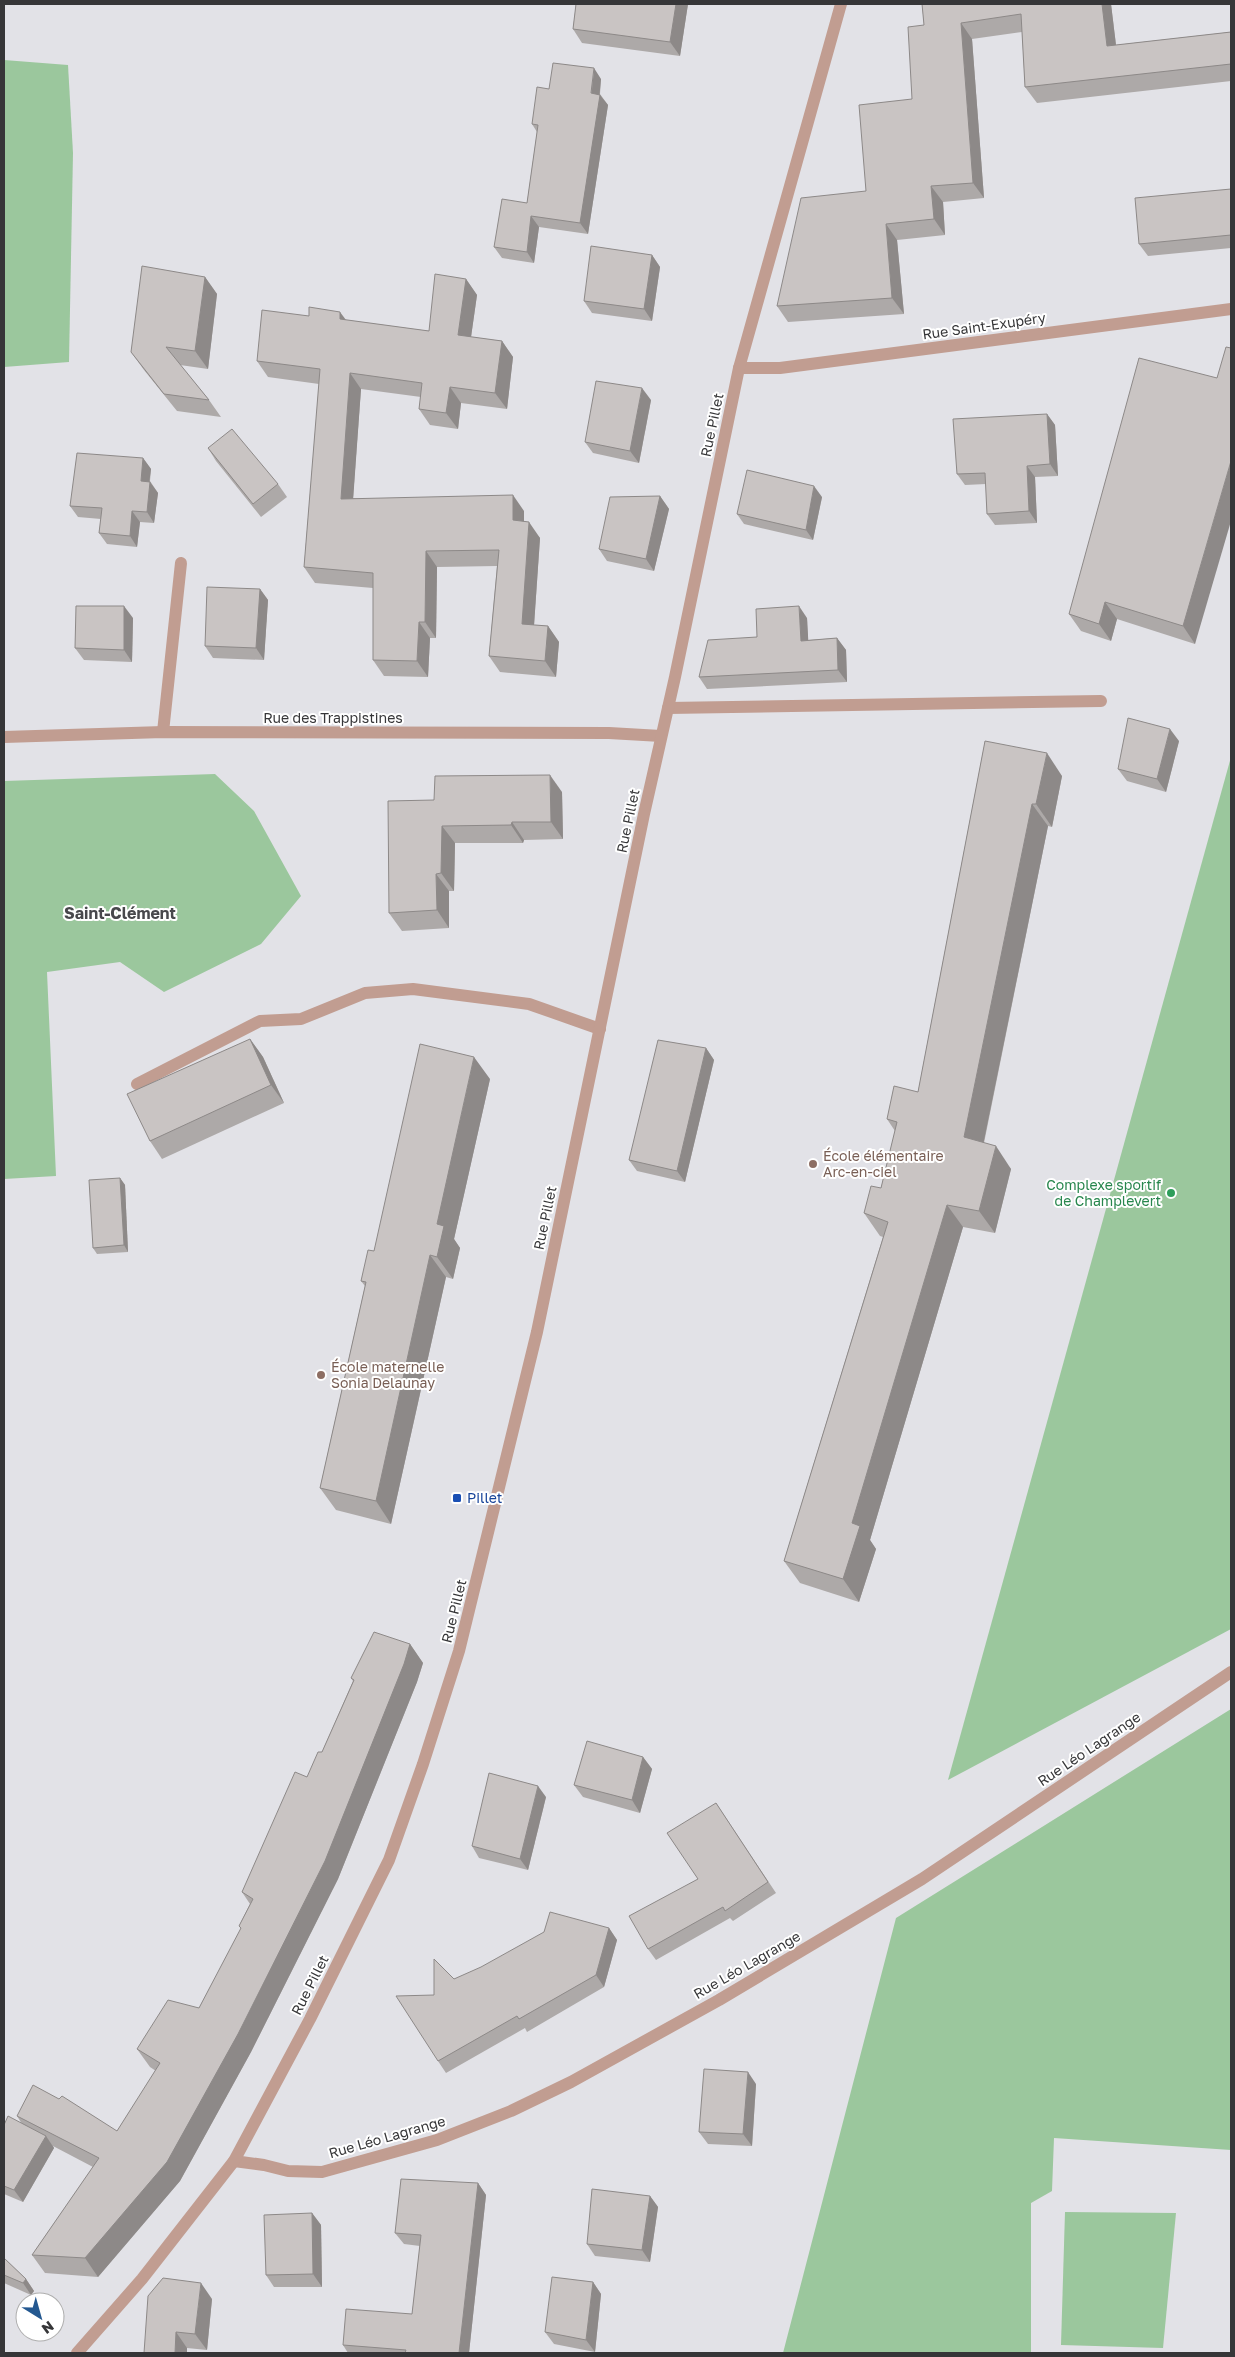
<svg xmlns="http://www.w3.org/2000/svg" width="1235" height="2357" font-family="'Golos Text',sans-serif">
<rect width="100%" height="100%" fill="#e2e2e7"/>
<!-- green -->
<g fill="#9bc79d">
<path d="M4 60 68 65 73 153 69 362 4 367Z"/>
<path d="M1231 757V1629L948 1780Z"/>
<path d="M215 774 254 811 301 896 261 944 164 992 120 962 47 972 56 1176 4 1179V781Z"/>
<path d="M1231 1709V2150L1054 2138 1052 2191 1031 2203V2353H783L896 1918Z"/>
<path d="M1065 2212 1176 2213 1163 2348 1061 2345Z"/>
</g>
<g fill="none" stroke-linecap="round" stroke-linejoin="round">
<!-- minor -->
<g stroke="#c19d91" stroke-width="12">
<path d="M739 368H780L1231 309"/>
<path d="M668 708 1101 701"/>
<path d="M163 732 181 563"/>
<path d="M4 737 163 732 609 733 661 736"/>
<path d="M137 1084 260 1021 301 1019 365 993 413 989 529 1004 600 1029"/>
<path d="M234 2161 264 2165 288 2171 322 2172 437 2140 511 2111 571 2082 719 2000 922 1879 1231 1672"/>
<path d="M77 2353 142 2279 234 2161 310 2019 389 1860 423 1764 459 1651 537 1332 644 814 675 677 739 368 841 4"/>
</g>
</g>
<!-- wall -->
<g fill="#ada9a8">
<path d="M576 4H688L680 56 582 43 573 29Z"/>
<path d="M922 4H1111L1116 45 1231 32V81L1037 103 1025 87 1022 32 972 39 984 198 943 202 945 235 897 240 904 314 788 322 777 306 866 191 912 99 924 25Z"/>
<path d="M601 79 600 94 608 105 588 234 539 227 534 263 502 258 494 247 527 203 537 132 532 124 549 89Z"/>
<path d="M1231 189V248L1148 256 1139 244Z"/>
<path d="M652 255 660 267 652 321 592 313 584 301Z"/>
<path d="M205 277 217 294 208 369 180 365 209 400 221 417 177 411 144 370 131 352Z"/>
<path d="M466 279 477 295 471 337 502 341 513 357 507 409 461 403 458 429 430 425 419 409 421 397 361 389 353 498 524 511V521L540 538 534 625 548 626 559 642 556 677 500 672 489 656 497 566 437 567 436 638H430L428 677 384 676 373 660V588L315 583 304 567 319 384 268 377 257 361 309 316 346 320 429 331Z"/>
<path d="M1217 378 1195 644 1117 619 1111 641 1081 631 1069 614Z"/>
<path d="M651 400 639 463 593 453 585 442Z"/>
<path d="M1047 414 1055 425 1058 476 1035 477 1037 523 995 525 987 514 986 484 965 485 957 474Z"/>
<path d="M208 448 278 484 287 497 261 517 216 461Z"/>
<path d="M143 458 151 469 150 481 158 493 154 523 140 522 137 547 107 544 99 533 101 519 78 517 70 506Z"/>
<path d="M660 496 669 509 654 571 607 561 599 549Z"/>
<path d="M822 497 813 540 744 524 737 514Z"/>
<path d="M260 589 268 600 264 660 213 658 205 646Z"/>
<path d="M133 618 132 662 84 660 75 648Z"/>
<path d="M807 618 808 640 837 638 846 650 847 682 707 689 699 677 757 637Z"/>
<path d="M985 741 1062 776 1052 827 1048 826 984 1143 1011 1169 995 1233 963 1227 870 1540 876 1549 859 1602 800 1583 784 1561 883 1237 880 1236 864 1213 881 1188 895 1131 887 1119 918 1092Z"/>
<path d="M1179 741 1166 792 1127 781 1118 769Z"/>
<path d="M562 792 563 839 524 840 523 843H455L454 891H449V928L402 931 389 913 434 800Z"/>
<path d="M250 1039 263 1057 284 1103 162 1159 150 1141Z"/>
<path d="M706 1048 714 1060 685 1182 637 1171 629 1160Z"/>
<path d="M490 1079 454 1239 460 1248 453 1279 446 1277 391 1524 336 1510 320 1488 365 1286 361 1281 374 1251Z"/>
<path d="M120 1178 125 1185 128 1252 97 1254 93 1248Z"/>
<path d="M410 1644 423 1663 417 1682 338 1879 251 2052 180 2181 98 2277 45 2273 32 2255 93 2167 53 2146 54 2148 23 2202 4 2194V2125L22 2124 17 2116 117 2131 156 2071 150 2067 137 2049 199 2008 241 1929 239 1926 250 1904 242 1892 322 1752 353 1681 351 1678Z"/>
<path d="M643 1757 652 1769 640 1813 583 1797 574 1785Z"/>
<path d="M546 1797 528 1870 479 1858 472 1846Z"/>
<path d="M716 1803 776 1893 733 1921 730 1918 656 1960 648 1949 698 1879Z"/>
<path d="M609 1928 617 1940 604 1987 527 2032 525 2028 446 2073 438 2061 434 1995 454 1979Z"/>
<path d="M756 2084 752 2146 708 2144 699 2132Z"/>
<path d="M478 2183 486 2195 469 2353H348L343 2345 412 2314 420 2246 404 2244 395 2233Z"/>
<path d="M650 2196 658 2207 650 2262 595 2256 587 2244Z"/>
<path d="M312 2213 321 2225 322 2287H274L266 2275Z"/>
<path d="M4 2258 26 2279 34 2291 31 2295 4 2283Z"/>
<path d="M593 2282 601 2294 595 2352 554 2344 545 2332Z"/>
<path d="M212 2299 207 2350 187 2348V2353H144Z"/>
</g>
<!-- shaded-wall -->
<g fill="#8d8988">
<path d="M676 4H688L680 56 670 42Z"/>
<path d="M1102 4H1111L1118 62 1107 46Z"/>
<path d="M961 23 972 39 984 198 973 183Z"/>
<path d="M594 68 601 79 599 100 600 95 608 105 588 234 580 223Z"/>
<path d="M931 186 943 202 945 235 934 219Z"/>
<path d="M531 216 539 227 534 263 527 252Z"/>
<path d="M886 224 897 240 904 314 892 298Z"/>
<path d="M652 255 660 267 652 321 644 309Z"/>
<path d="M205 277 217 294 208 369 195 351Z"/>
<path d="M466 279 477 295 469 351 458 335Z"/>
<path d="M340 312 352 328 340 319Z"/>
<path d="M502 341 513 357 507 409 495 393Z"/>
<path d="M350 373 361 389 352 515 341 499Z"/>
<path d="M450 387 461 403 458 429 446 413Z"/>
<path d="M642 388 651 400 639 463 630 451Z"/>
<path d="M1047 414 1055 425 1058 476 1050 464Z"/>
<path d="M143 458 151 469 148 492 141 481Z"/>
<path d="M1231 461V521L1195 644 1183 626Z"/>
<path d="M1027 466 1035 477 1037 523 1029 511Z"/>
<path d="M150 482 158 493 154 523 147 512Z"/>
<path d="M814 486 822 497 813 540 806 530Z"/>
<path d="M513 495 524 511V536L513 520Z"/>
<path d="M660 496 669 509 654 571 646 559Z"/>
<path d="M132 511 140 522 137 547 130 536Z"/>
<path d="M529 522 540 538 533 640 522 624Z"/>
<path d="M426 551 437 567 436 638 425 622Z"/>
<path d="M260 589 268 600 264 660 256 648Z"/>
<path d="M1105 602 1117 619 1111 641 1099 624Z"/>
<path d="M124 606 133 618 132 662 124 650Z"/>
<path d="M799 606 807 618 809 653 801 641Z"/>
<path d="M419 622 430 638 428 677 417 661Z"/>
<path d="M548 626 559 642 556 677 545 661Z"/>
<path d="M837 638 846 650 847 682 838 670Z"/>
<path d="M1170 729 1179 741 1166 792 1157 779Z"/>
<path d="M1047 753 1062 776 1052 827 1036 804Z"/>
<path d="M550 775 562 792 563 839 551 822Z"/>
<path d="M1032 804 1048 826 980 1160 964 1137Z"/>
<path d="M512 822 524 840 523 843 511 825Z"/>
<path d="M442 826 455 843 454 891 441 873Z"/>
<path d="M436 874 449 891V928L437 910Z"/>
<path d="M250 1039 263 1057 284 1103 271 1085Z"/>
<path d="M706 1048 714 1060 685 1182 677 1171Z"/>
<path d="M474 1057 490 1079 454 1239 460 1248 453 1279 437 1257V1224Z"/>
<path d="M996 1146 1011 1169 995 1233 979 1211Z"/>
<path d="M120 1178 125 1185 128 1252 124 1245Z"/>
<path d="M947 1205 963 1227 870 1540 876 1549 859 1602 843 1579 852 1523Z"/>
<path d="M430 1255 446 1277 391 1524 376 1501Z"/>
<path d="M410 1644 423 1663 417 1682 338 1879 251 2052 180 2181 98 2277 85 2258Z"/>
<path d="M643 1757 652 1769 640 1813 632 1800Z"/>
<path d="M538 1786 546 1797 528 1870 520 1859Z"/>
<path d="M609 1928 617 1940 604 1987 596 1975Z"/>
<path d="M748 2072 756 2084 752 2146 743 2134Z"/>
<path d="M46 2136 54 2148 23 2202 14 2190Z"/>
<path d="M478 2183 486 2195 469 2353H459Z"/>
<path d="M650 2196 658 2207 650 2262 642 2250Z"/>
<path d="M312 2213 321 2225 322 2287 313 2274Z"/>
<path d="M26 2279 34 2291 31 2295 23 2283Z"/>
<path d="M593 2282 601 2294 595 2352 586 2340Z"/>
<path d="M201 2283 212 2299 207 2350 195 2334Z"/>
<path d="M176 2332 187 2348V2353H175Z"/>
</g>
<!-- building -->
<g fill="#c9c4c3" stroke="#8d8988">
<path d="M576 4H676L670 42 573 29Z"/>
<path d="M922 4H1102L1107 46 1231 32V64L1025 87 1021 14 961 23 973 183 931 186 934 219 886 224 892 298 777 306 801 198 866 191 859 105 912 99 908 27 924 25Z"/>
<path d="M553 63 594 68 591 93 600 95 580 223 531 216 527 252 494 247 502 199 527 203 538 125 532 124 537 87 549 89Z"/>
<path d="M1231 189V235L1139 244 1135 198Z"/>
<path d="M591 246 652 255 644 309 584 301Z"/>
<path d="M142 266 205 277 195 351 166 347 209 400 164 394 131 352Z"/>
<path d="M435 274 466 279 458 335 502 341 495 393 450 387 446 413 419 409 422 383 350 373 341 499 513 495V520L529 522 522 624 548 626 545 661 489 656 499 550 426 551 425 622H419L417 661 373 660V573L304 567 320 369 257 361 262 310 309 316V307L340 312V319L429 331Z"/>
<path d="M1226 347 1231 348V461L1183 626 1105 602 1099 624 1069 614 1139 358 1217 378Z"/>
<path d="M596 381 642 388 630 451 585 442Z"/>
<path d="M1047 414 1050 464 1027 466 1029 511 987 514 985 473 957 474 953 419Z"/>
<path d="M232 429 278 484 253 504 208 448Z"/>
<path d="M77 453 143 458 141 481 150 482 147 512 132 511 130 536 99 533 102 508 70 506Z"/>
<path d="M747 470 814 486 806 530 737 514Z"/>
<path d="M660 496 646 559 599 549 610 497Z"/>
<path d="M207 587 260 589 256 648 205 646Z"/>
<path d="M76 606H124V650L75 648Z"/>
<path d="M799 606 801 641 837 638 838 670 699 677 708 640 757 637 756 609Z"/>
<path d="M1128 718 1170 729 1157 779 1118 769Z"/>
<path d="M985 741 1047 753 1036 804H1032L964 1137 996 1146 979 1211 947 1205 852 1523 860 1526 843 1579 784 1561 888 1222 864 1213 871 1186 881 1188 897 1122 887 1119 894 1086 918 1092Z"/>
<path d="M550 775 551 822H512L511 825 442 826 441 873 436 874 437 910 389 913 388 801 434 800 435 776Z"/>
<path d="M250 1039 271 1085 150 1141 127 1094Z"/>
<path d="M658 1040 706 1048 677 1171 629 1160Z"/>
<path d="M420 1044 474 1057 437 1224 444 1226 437 1257 430 1255 376 1501 320 1488 366 1282 361 1281 368 1250 374 1251Z"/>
<path d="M120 1178 124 1245 93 1248 89 1180Z"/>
<path d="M374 1632 410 1644 404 1664 325 1861 238 2034 167 2162 85 2258 32 2255 99 2158 17 2116 33 2085 59 2099 62 2096 117 2131 160 2063 137 2049 168 2000 199 2008 241 1928 239 1926 253 1899 242 1892 295 1772 307 1777 318 1752H322L354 1680 351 1678Z"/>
<path d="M587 1741 643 1757 632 1800 574 1785Z"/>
<path d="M489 1773 538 1786 520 1859 472 1846Z"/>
<path d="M716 1803 768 1882 725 1911 723 1907 648 1949 629 1916 698 1879 667 1833Z"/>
<path d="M550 1912 609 1928 596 1975 519 2019 517 2016 438 2061 396 1996 434 1995V1959L454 1979 481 1967 544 1932Z"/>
<path d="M704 2069 748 2072 743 2134 699 2132Z"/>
<path d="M8 2116 46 2136 14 2190 4 2186V2125Z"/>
<path d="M401 2179 478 2183 459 2353H405L406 2350 343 2345 346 2309 412 2314 421 2235 395 2233Z"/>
<path d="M592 2189 650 2196 642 2250 587 2244Z"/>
<path d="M312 2213 313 2274 266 2275 264 2215Z"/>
<path d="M4 2258 26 2279 23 2283 4 2275Z"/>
<path d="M552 2277 593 2282 586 2340 545 2332Z"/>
<path d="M163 2278 201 2283 195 2334 176 2332 175 2353H144L148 2296Z"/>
</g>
<!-- markers -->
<g fill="#8d6e63" stroke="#fff" stroke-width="2">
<circle cx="813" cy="1164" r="5"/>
<circle cx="321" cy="1375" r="5"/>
</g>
<circle fill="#2e9e5b" stroke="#fff" stroke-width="2" cx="1171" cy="1193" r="5"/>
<rect fill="#1a4fb4" stroke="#fff" stroke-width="2" x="452" y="1493" width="10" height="10" rx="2.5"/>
<g text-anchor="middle" stroke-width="4" stroke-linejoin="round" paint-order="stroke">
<!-- street labels -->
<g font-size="14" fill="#363638" stroke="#fff">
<text transform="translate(984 326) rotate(-8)" y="5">Rue Saint-Exupéry</text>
<text transform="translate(712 425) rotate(-78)" y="5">Rue Pillet</text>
<text x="333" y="723">Rue des Trappistines</text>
<text transform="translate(628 821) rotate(-78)" y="5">Rue Pillet</text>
<text transform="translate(545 1218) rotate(-78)" y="5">Rue Pillet</text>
<text transform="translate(454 1611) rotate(-76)" y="5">Rue Pillet</text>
<text transform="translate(1089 1749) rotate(-34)" y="5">Rue Léo Lagrange</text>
<text transform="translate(747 1965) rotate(-30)" y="5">Rue Léo Lagrange</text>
<text transform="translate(310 1985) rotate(-63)" y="5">Rue Pillet</text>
<text transform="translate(387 2137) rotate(-16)" y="5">Rue Léo Lagrange</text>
</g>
<!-- education labels -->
<g font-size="14" fill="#785e54" stroke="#fff" text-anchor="start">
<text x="823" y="1161">École élémentaire<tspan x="823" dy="16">Arc-en-ciel</tspan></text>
<text x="331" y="1372">École maternelle<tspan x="331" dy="16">Sonia Delaunay</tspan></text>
</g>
<!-- leisure labels -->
<g font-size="14" fill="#27864d" stroke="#fff" text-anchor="end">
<text x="1161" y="1190">Complexe sportif<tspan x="1161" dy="16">de Champlevert</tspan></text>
</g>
<!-- transit labels -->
<g font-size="14" fill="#164399" stroke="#fff" text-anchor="start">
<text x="467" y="1503">Pillet</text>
</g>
<!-- quarter labels -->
<g font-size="16" font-weight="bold" fill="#48484c" stroke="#fff">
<text x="120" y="919">Saint-Clément</text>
</g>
</g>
<!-- border -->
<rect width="1235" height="2357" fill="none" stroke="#363638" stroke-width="10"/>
<!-- north arrow -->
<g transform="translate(40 2317) rotate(143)"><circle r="24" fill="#ffffff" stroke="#afafaf"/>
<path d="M0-4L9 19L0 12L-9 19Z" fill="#245890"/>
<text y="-8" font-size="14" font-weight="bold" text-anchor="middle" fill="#363638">N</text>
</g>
</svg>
